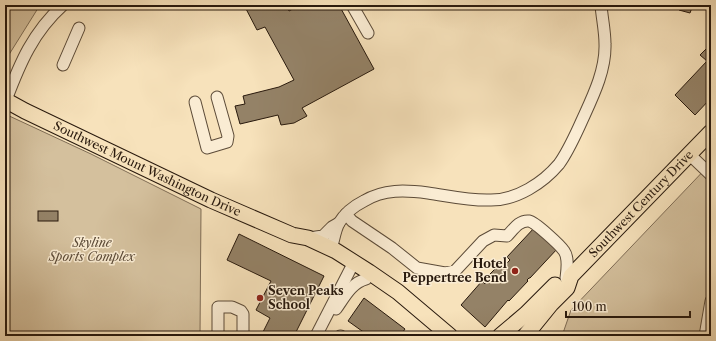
<svg xmlns="http://www.w3.org/2000/svg" width="716" height="341" font-family="'Libre Caslon Text',serif">
<rect width="100%" height="100%" fill="#f7e2bb"/>
<filter id="stains"><feTurbulence type="fractalNoise" baseFrequency=".005" numOctaves="4"/><feColorMatrix values="0 0 0 0 .2 0 0 0 0 .09 0 0 0 0 .02 0 0 0 .5 -.17"/></filter>
<radialGradient id="worn" r=".72"><stop offset=".6" stop-color="#630" stop-opacity="0"/><stop offset="1" stop-color="#630" stop-opacity=".3"/></radialGradient>
<!-- green -->
<g fill="#d4c09d" stroke="#7e6c55">
<path d="M5 5H40L5 61Z"/>
<path d="M5 114 91 154 201 209 200 336H5Z"/>
<path d="M711 163V336H562L571 310Z"/>
</g>
<!-- building -->
<g fill="#948267" stroke="#28190d">
<path d="M244 5H286L289 11 300 5H339L374 69 302 108 307 116 294 123 281 125 278 115 240 124 235 106 245 104 243 96 279 87 294 80 265 27 257 30Z"/>
<path d="M680 5H693L690 13 679 10Z"/>
<path d="M711 44V98L695 115 675 95 707 61 700 55Z"/>
<rect x="38" y="211" width="20" height="10"/>
<path d="M535 227 558 248 530 278H529L527 280 528 281 509 301 508 300 485 327 461 305 482 281 485 284 487 281 485 279 503 261 506 264 510 260 507 257Z"/>
<path d="M239 234 324 276 294 336H261L270 318 256 310 271 281 227 260Z"/>
<path d="M364 298 405 329 400 336H369L348 321Z"/>
</g>
<g fill="none" stroke-linecap="round" stroke-linejoin="round">
<!-- minor casing -->
<g stroke="#5c4b38" stroke-width="13">
<g id="minor">
<path d="M352 5 368 33"/>
<path d="M63 65 79 28"/>
<path d="M6 100C20 63 33 32 63 5"/>
<path d="M195 102 207 148 227 142 228 136 217 97"/>
<path d="M689 154 711 175"/>
<path d="M346 214 352 221 392 248 417 268 445 273 455 271 483 241 494 235 507 236C513 230 519 220 529 221 535 222 560 245 564 251 569 258 567 270 566 278"/>
<path d="M309 238 323 236 332 227 339 223"/>
<path d="M331 249C334 240 335 230 339 223 345 213 354 206 364 201 384 189 405 190 428 193 449 196 470 201 491 200 517 200 543 183 559 164 567 153 573 140 579 127 590 102 606 73 605 44 605 31 602 18 601 5"/>
<path d="M336 309C344 298 351 283 366 279"/>
<path d="M218 336V307H232L241 311 243 314V336"/>
<path d="M316 336 354 262"/>
<path d="M340 336H341"/>
<path d="M705 336 711 301"/>
</g>
</g>
<!-- major casing -->
<g stroke="#28190d" stroke-width="17">
<g id="major">
<path id="s1" d="M5 100 25 111 211 200 292 235 308 238 336 251 369 272 398 292 450 336"/>
<path d="M500 336 526 314 555 285"/>
<path id="s2" d="M525 336 551 304 567 288 571 276 711 132"/>
</g>
</g>
<!-- minor -->
<use href="#minor" stroke="#faecd3" stroke-width="11"/>
<!-- major -->
<use href="#major" stroke="#f7e2bb" stroke-width="15"/>
</g>
<!-- markers -->
<g fill="#8f2418" stroke="#faecd3" stroke-width="1.5">
<circle cx="515" cy="271" r="4"/>
<circle cx="260" cy="298" r="4"/>
</g>
<g text-anchor="middle" stroke-width="3" stroke-linejoin="round" paint-order="stroke">
<!-- street labels -->
<g font-size="12" fill="#28190d" stroke="#faecd3">
<text dy="4" stroke="none"><textPath href="#s1" startOffset="158">Southwest Mount Washington Drive</textPath></text>
<text dy="4" stroke="none"><textPath href="#s2" startOffset="177">Southwest Century Drive</textPath></text>
</g>
<!-- park labels -->
<g font-size="12" font-style="italic" fill="#5c4b38" stroke="#faecd3">
<text x="92" y="247">Skyline<tspan x="92" dy="14">Sports Complex</tspan></text>
</g>
<!-- poi labels -->
<g font-size="12" font-weight="bold" fill="#28190d" stroke="#faecd3" text-anchor="end">
<text x="507" y="268">Hotel<tspan x="507" dy="14">Peppertree Bend</tspan></text>
<text x="268" y="295" text-anchor="start">Seven Peaks<tspan x="268" dy="14">School</tspan></text>
</g>
</g>
<!-- margin -->
<rect width="716" height="341" fill="none" stroke="#f7e2bb" stroke-width="20"/>
<rect x="6" y="6" width="704" height="329" fill="none" stroke="#28190d" stroke-width="2"/>
<rect x="10" y="10" width="696" height="321" fill="none" stroke="#28190d"/>
<!-- scale -->
<path d="M566 311v6h124v-6" fill="none" stroke="#28190d" stroke-width="2"/>
<text x="572" y="311" font-size="12" fill="#28190d" stroke="#faecd3" stroke-width="3" paint-order="stroke">100 m</text>
<rect width="100%" height="100%" filter="url(#stains)"/>
<rect width="100%" height="100%" fill="url(#worn)"/>
</svg>
